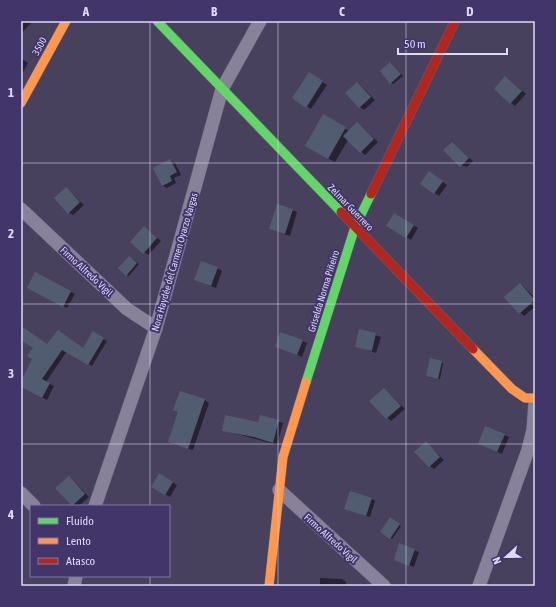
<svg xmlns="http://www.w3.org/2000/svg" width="556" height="607" font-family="'Asap Condensed',sans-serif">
<rect width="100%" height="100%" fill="#48415e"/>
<!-- shadow -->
<g fill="#0007">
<path d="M21 21H33L21 34Z"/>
<path d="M21 58 28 63 21 76Z"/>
<path d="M391 63 403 76 393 84 391 83Z"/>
<path d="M310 73 327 85 311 109 294 98Z"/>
<path d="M506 77 526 94 515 106 511 103Z"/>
<path d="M358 83 375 100 364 110 360 107Z"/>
<path d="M323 116 349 131 357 123 378 142 365 155 348 140 335 162 306 146Z"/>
<path d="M452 143 473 161 467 167 458 164Z"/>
<path d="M170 161 175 163 181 175 174 178 176 183 167 188 162 185Z"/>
<path d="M434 175 447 185 439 196 421 184Z"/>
<path d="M66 188 84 205 73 215 69 213Z"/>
<path d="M278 205 297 212 290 236 270 229Z"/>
<path d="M395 214 418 228 411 240 387 226Z"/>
<path d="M144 227 161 241 148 255 131 242Z"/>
<path d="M131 258 139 264 129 276 127 275Z"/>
<path d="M217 268 222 271 216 288 195 280Z"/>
<path d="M35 274 75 294 67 308 28 288Z"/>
<path d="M521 284 535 298V307L524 316 505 297Z"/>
<path d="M21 327 48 345 84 349 93 333 107 341 92 366 67 351 46 382 54 386 47 400 21 387 33 358 34 348 21 339Z"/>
<path d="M360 330 381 337 376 353 356 346Z"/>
<path d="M302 341 307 343 302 357 276 346Z"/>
<path d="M441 362 443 363 440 379 429 377Z"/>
<path d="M384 389 405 409 391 421 371 401Z"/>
<path d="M205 400 209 403 193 450 173 444 179 412Z"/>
<path d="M261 416 283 423 277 445 223 430 259 423Z"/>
<path d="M504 435 509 437 502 454 483 446Z"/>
<path d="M426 443 444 460 434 469 430 466Z"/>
<path d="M159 475 177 485 170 497 152 486Z"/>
<path d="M69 477 89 497 79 506H72Z"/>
<path d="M372 499 375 501 370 517 348 510Z"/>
<path d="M390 519 401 526 392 539 381 532Z"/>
<path d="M414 550 419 552 414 567 395 560Z"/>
<path d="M320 578 342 579 346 582V586H320Z"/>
</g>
<!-- building -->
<g fill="#525c70">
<path d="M390 62 401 74 390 84 380 71Z"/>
<path d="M309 72 323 81 306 108 292 98Z"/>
<path d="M505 76 522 91 510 104 494 89Z"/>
<path d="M357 82 371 97 359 108 345 93Z"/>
<path d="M323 114 346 127 328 159 305 146Z"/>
<path d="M357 122 374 139 360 153 343 136Z"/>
<path d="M452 142 469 158 460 167 443 150Z"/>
<path d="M170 159 177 172 170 176 172 181 162 186 153 168Z"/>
<path d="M429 171 443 181 434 194 420 184Z"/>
<path d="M66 187 80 202 68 214 54 198Z"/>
<path d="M277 204 293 209 285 234 269 229Z"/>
<path d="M394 213 414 225 406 238 386 226Z"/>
<path d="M144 226 157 238 143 254 130 242Z"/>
<path d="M129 256 137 263 126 276 118 268Z"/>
<path d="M201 261 218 267 211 286 194 280Z"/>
<path d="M35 272 71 291 63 307 27 288Z"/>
<path d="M520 283 535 300 519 314 504 297Z"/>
<path d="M21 326 47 344 58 330 83 348 93 331 104 338 88 365 62 350 42 379 50 383 42 398 21 387V381L32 359 27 356 33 348 21 340Z"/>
<path d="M359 329 376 333 372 351 355 347Z"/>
<path d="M280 332 303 340 297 355 275 347Z"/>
<path d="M430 358 442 361 438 379 426 376Z"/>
<path d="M384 388 401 406 386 419 369 401Z"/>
<path d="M180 391 205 399 188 449 168 442 178 412 173 410Z"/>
<path d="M225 415 258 422 260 415 279 420 273 443 254 437 222 431Z"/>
<path d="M485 426 505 434 497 452 478 444Z"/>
<path d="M426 441 440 457 429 467 414 452Z"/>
<path d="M159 473 173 482 165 495 151 487Z"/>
<path d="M69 476 85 494 72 506 55 488Z"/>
<path d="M350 491 372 498 366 516 344 509Z"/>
<path d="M390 517 400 524 390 539 380 532Z"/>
<path d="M399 543 415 549 409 566 394 560Z"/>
</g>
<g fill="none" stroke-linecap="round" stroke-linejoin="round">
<!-- street casing -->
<g stroke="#656078" stroke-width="14">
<g id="street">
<path d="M21 209 127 309 156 328"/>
<path d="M279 490 384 586"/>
<path d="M21 493 34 506"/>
<path d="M95 506 156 328 222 89 260 21"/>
<path d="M74 586 76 576"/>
<path d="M479 586 528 450 533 430 535 403"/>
</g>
</g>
<!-- fast casing -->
<g stroke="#656078" stroke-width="10">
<g id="fast">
<path d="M157 21 341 212"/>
<path d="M306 382 355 227 371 194"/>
</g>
</g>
<!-- slow casing -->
<g stroke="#656078" stroke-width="10">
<g id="slow">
<path d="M21 103 66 21"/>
<path d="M473 349 512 389 525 398H535"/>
<path d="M269 586 283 457 306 382"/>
</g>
</g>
<!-- jam casing -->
<g stroke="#656078" stroke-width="10">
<g id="jam">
<path d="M371 194 455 21"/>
<path d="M341 212 473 349"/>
</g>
</g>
<!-- street -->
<use href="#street" stroke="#878299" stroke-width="13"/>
<!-- fast -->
<use href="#fast" stroke="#63d668" stroke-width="9"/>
<!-- slow -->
<use href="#slow" stroke="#ff974d" stroke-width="9"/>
<!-- jam -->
<use href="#jam" stroke="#b3261e" stroke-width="9"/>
</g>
<!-- grid -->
<path fill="none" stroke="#ded9f9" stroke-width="1" stroke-opacity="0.55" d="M150 21V506M278 21V586M406 21V586M21 163H535M21 304H535M21 444H535M150 576V586"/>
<g text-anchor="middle" stroke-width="4" stroke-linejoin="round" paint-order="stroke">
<!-- street labels -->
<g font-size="10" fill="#ded9f9" stroke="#42356a">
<text transform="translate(39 46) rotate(-62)" y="4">3500</text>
<text transform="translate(351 207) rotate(46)" y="4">Zelmar Guerrero</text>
<text transform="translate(174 262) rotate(-74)" y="4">Nora Haydée del Carmen Oyarzo Vargas</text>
<text transform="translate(87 271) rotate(43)" y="4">Firmo Alfredo Vigil</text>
<text transform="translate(323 291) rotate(-73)" y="4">Griselda Norma Piñeiro</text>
<text transform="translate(331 538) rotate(42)" y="4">Firmo Alfredo Vigil</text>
</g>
</g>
<!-- border -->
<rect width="556" height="607" fill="none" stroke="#42356a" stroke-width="44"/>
<!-- legend -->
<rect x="30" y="505" width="140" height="72" fill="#42356a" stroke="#8077a3"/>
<rect x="38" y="518" width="20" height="6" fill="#63d668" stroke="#8077a3"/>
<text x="66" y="525" font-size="12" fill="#ded9f9">Fluido</text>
<rect x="38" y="538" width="20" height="6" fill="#ff974d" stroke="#8077a3"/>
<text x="66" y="545" font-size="12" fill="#ded9f9">Lento</text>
<rect x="38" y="558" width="20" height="6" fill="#b3261e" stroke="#8077a3"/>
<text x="66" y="565" font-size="12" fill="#ded9f9">Atasco</text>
<!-- north arrow -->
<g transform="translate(506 557) rotate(248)" stroke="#42356a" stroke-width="3" paint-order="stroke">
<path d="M0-3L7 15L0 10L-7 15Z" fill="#ded9f9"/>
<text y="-6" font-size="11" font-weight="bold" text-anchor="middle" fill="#ded9f9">N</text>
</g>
<!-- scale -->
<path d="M398 48v6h109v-6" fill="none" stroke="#ded9f9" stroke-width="2"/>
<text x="404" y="48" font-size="12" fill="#ded9f9" stroke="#42356a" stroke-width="3" paint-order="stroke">50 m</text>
<rect x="22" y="22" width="512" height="563" fill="none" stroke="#ded9f9" stroke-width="1.5"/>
<g font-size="13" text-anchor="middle" font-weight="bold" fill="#ded9f9">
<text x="86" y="16">A</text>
<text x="214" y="16">B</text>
<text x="342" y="16">C</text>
<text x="470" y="16">D</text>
<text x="11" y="97">1</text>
<text x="11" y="238">2</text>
<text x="11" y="378">3</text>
<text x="11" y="519">4</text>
</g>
</svg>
